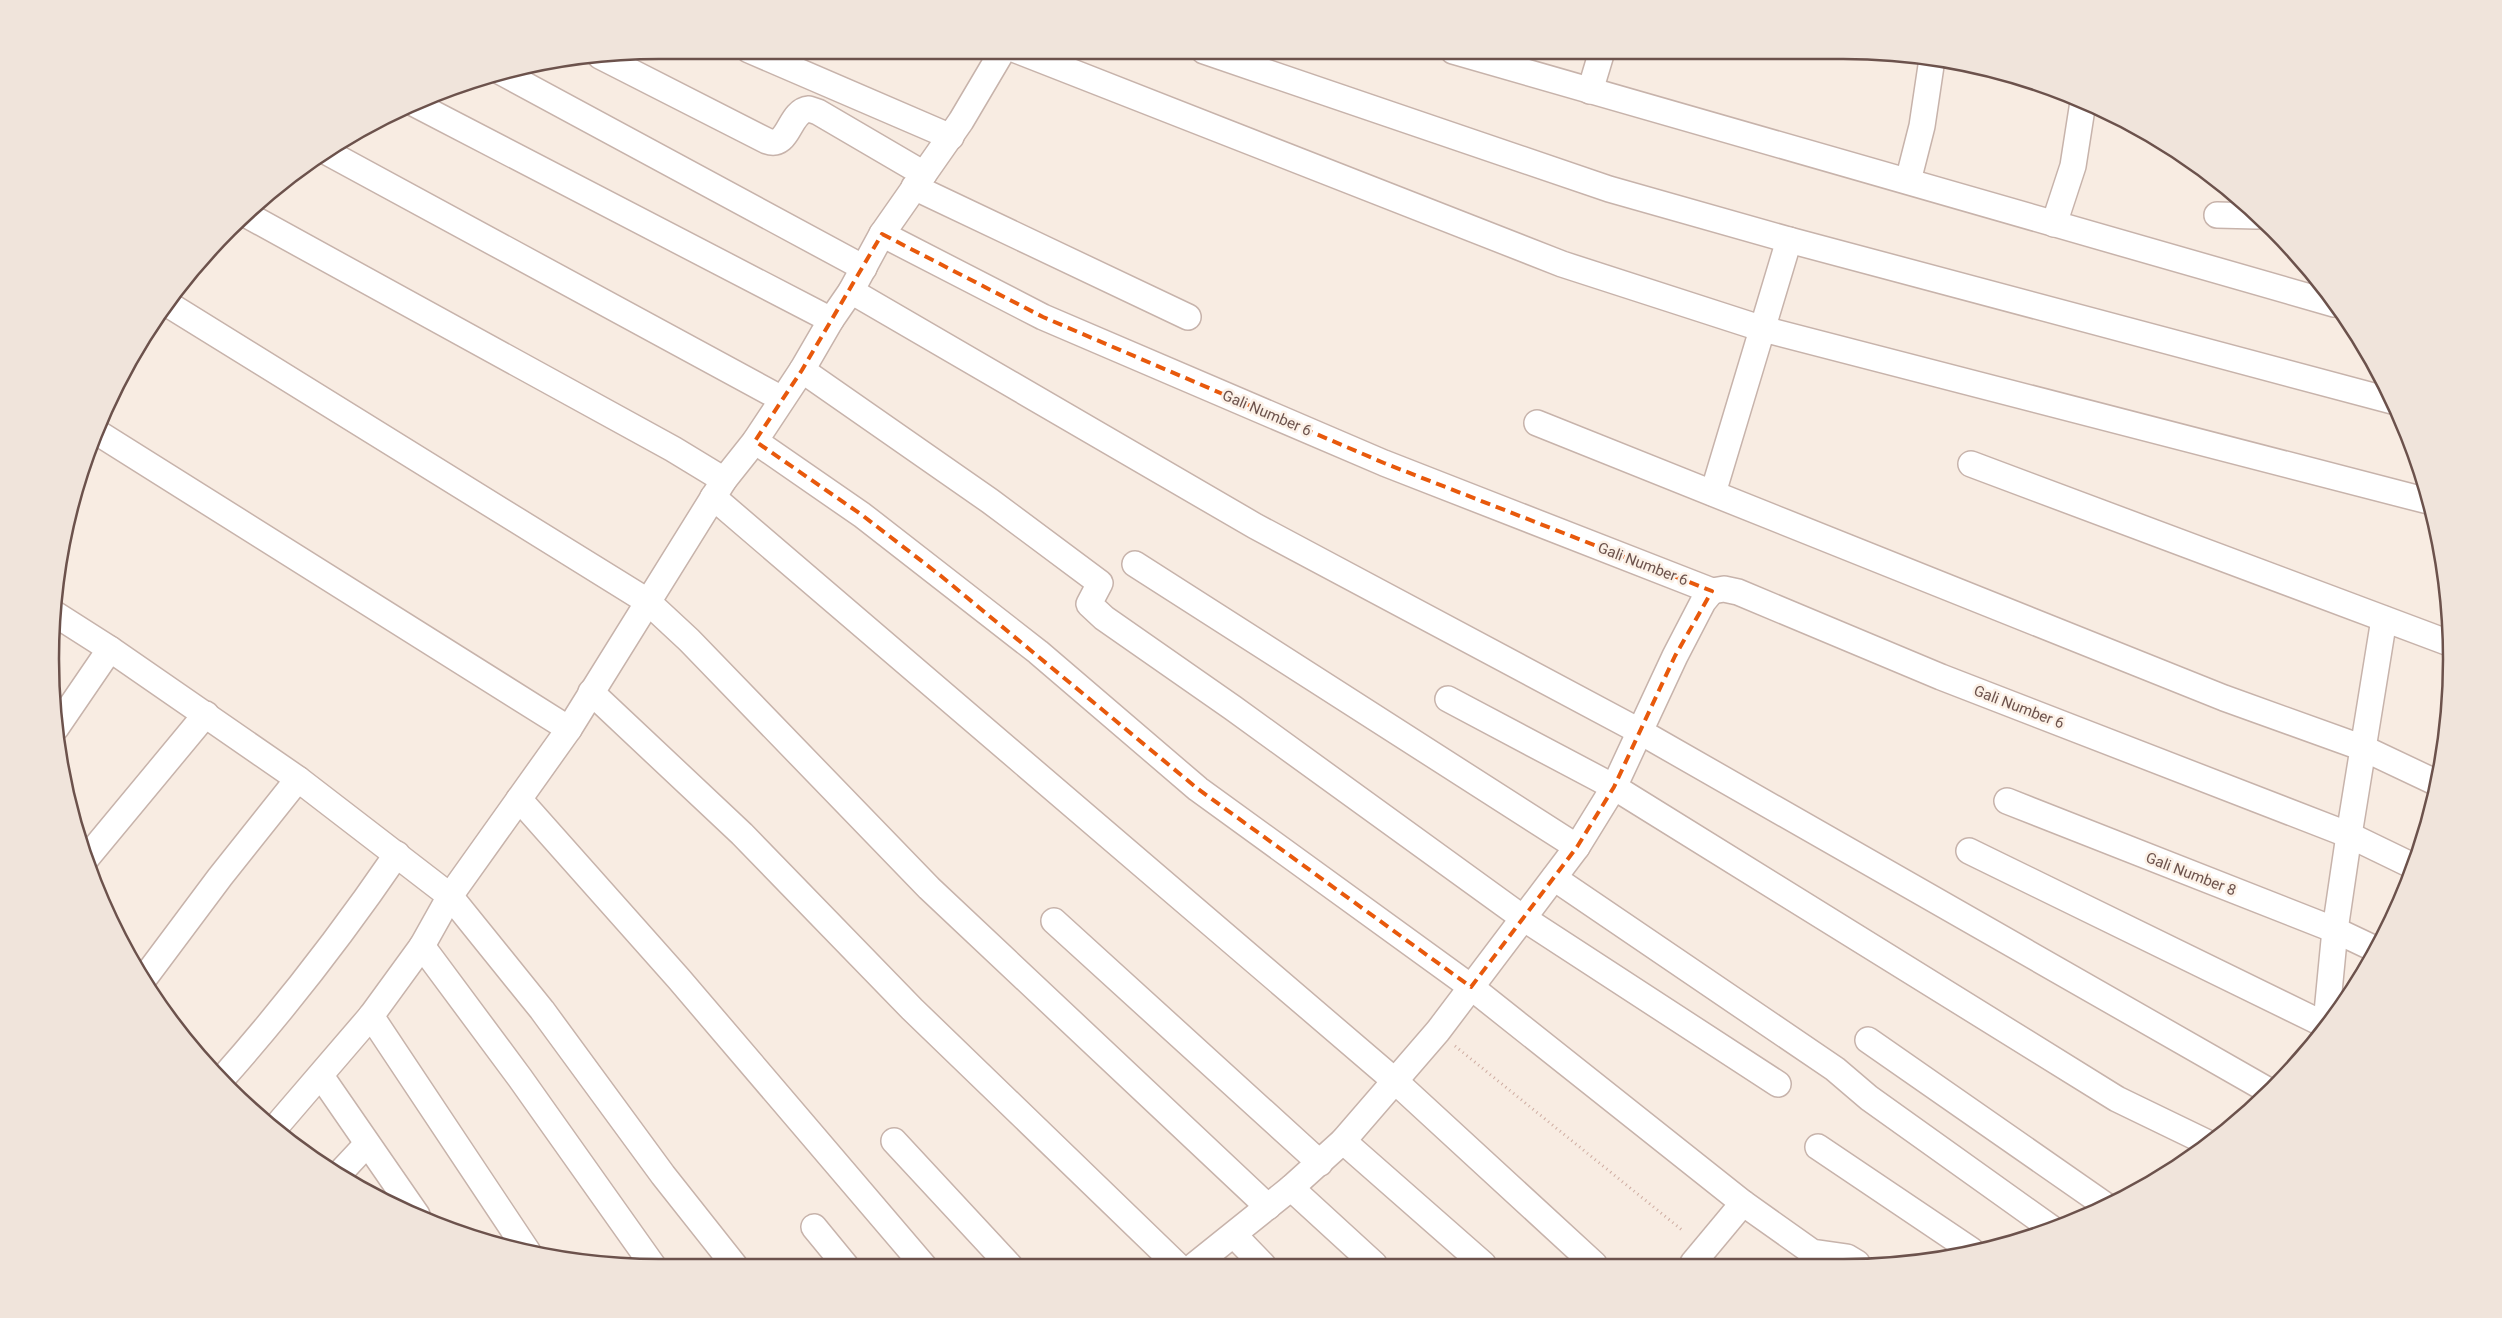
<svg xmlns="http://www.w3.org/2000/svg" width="2502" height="1318" font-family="Roboto,sans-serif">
<rect width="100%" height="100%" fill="#f8ece2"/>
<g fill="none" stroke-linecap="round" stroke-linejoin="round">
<!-- minor casing -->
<g stroke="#c7b3ab" stroke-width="28">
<g id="minor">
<path d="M749 50 951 137"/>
<path d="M1016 50 1562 264 1763 329 2428 501"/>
<path d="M1204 51 1609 189 1789 240 2392 401"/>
<path d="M1453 51 2334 304"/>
<path d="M600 56 767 141C790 149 788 111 809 109L818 112 924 174"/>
<path d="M501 72 864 268"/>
<path d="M1590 91 1602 51"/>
<path d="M415 104 831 320"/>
<path d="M325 151 782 399"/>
<path d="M1908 181 1922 126 1932 59"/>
<path d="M914 187 1188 317"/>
<path d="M247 215 673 449 724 480"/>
<path d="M2217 215 2257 216"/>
<path d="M2054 224 2073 166 2083 102"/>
<path d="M882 234 1043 317 1384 463 1712 591 1724 589 1738 592 1941 677 2349 835 2413 866"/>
<path d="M851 291 1255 526 1639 731 2269 1091"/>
<path d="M166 303 647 601 689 640 929 888 1268 1207"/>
<path d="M802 370 990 501 1100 583 1089 604 1104 618 1233 708 1523 918 1778 1084"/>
<path d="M1537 423 2224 698 2363 748 2437 783"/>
<path d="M95 431 569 729"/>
<path d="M755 441 862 515 1038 652 1198 789 1471 987 1743 1203 1812 1252 1847 1257 1857 1263"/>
<path d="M1971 464 2449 643"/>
<path d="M1713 493 1789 240"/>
<path d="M713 497 1395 1081 1594 1264"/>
<path d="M1135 564 1577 847"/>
<path d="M52 612 110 649 298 779 450 896 542 1010 663 1175 735 1266"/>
<path d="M591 692 742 834 912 1009 1177 1265"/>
<path d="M1448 699 1614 787 2117 1099 2210 1144"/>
<path d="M56 728 110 649"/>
<path d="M519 799 679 979 924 1266"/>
<path d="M2007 801 2335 930 2375 949"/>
<path d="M1969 851 2317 1021 2327 1019"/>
<path d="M85 860 206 714"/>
<path d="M1554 878 1835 1069 1869 1098 2051 1228"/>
<path d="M1054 921 1320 1163"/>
<path d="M422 946 520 1078 654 1267"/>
<path d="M143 980 220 877 298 779"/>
<path d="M371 1016 528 1252"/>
<path d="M2326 1023 2335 930 2349 835 2384 619"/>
<path d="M1868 1040 2105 1205"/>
<path d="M321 1076 417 1215"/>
<path d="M221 1080C285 1008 343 933 397 854"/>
<path d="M274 1129 371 1016 422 946 450 896 569 729 724 480 755 441 802 370 831 320 851 291 882 234 961 121 1003 50"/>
<path d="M894 1141 1010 1266"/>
<path d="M1343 1141 1483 1264"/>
<path d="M1818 1147 1971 1250"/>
<path d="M339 1174 367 1144"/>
<path d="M1291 1188 1374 1264"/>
<path d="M814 1227 846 1266"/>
<path d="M1234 1235 1263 1265"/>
<path d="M1693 1263 1743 1203"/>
<path d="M1195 1265 1291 1188 1343 1141 1438 1031 1577 847 1614 787 1675 656 1703 602 1712 591"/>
</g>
</g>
<!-- path -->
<path stroke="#ceaca1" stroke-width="3" stroke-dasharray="1 4" stroke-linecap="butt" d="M1455 1046 1682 1230"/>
<!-- minor -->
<use href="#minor" stroke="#fff" stroke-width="25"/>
</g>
<!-- marked area -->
<path fill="none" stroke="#e8590c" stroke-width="4" stroke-dasharray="10 6" stroke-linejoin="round" d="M882 234 1043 317 1384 463 1712 591 1675 656 1614 787 1577 847 1471 987 1198 789 941 576 862 515 755 441 802 370Z"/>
<g text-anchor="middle" stroke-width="5" stroke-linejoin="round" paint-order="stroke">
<!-- street labels -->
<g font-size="15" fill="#6c524c" stroke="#fcf1e7">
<text transform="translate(1267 413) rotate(23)" y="5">Gali Number 6</text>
<text transform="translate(1643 564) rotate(21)" y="5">Gali Number 6</text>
<text transform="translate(2019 707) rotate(21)" y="5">Gali Number 6</text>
<text transform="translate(2191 874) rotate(21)" y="5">Gali Number 8</text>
</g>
</g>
<!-- crop -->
<path d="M0 0H2502V1318H0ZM659 59H1843A600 600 0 0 1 2443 659V659A600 600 0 0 1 1843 1259H659A600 600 0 0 1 59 659V659A600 600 0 0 1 659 59Z" fill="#f0e4db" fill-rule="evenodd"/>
<path fill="none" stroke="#6c524c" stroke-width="2.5" d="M659 59H1843A600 600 0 0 1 2443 659V659A600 600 0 0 1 1843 1259H659A600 600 0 0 1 59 659V659A600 600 0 0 1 659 59Z"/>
</svg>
